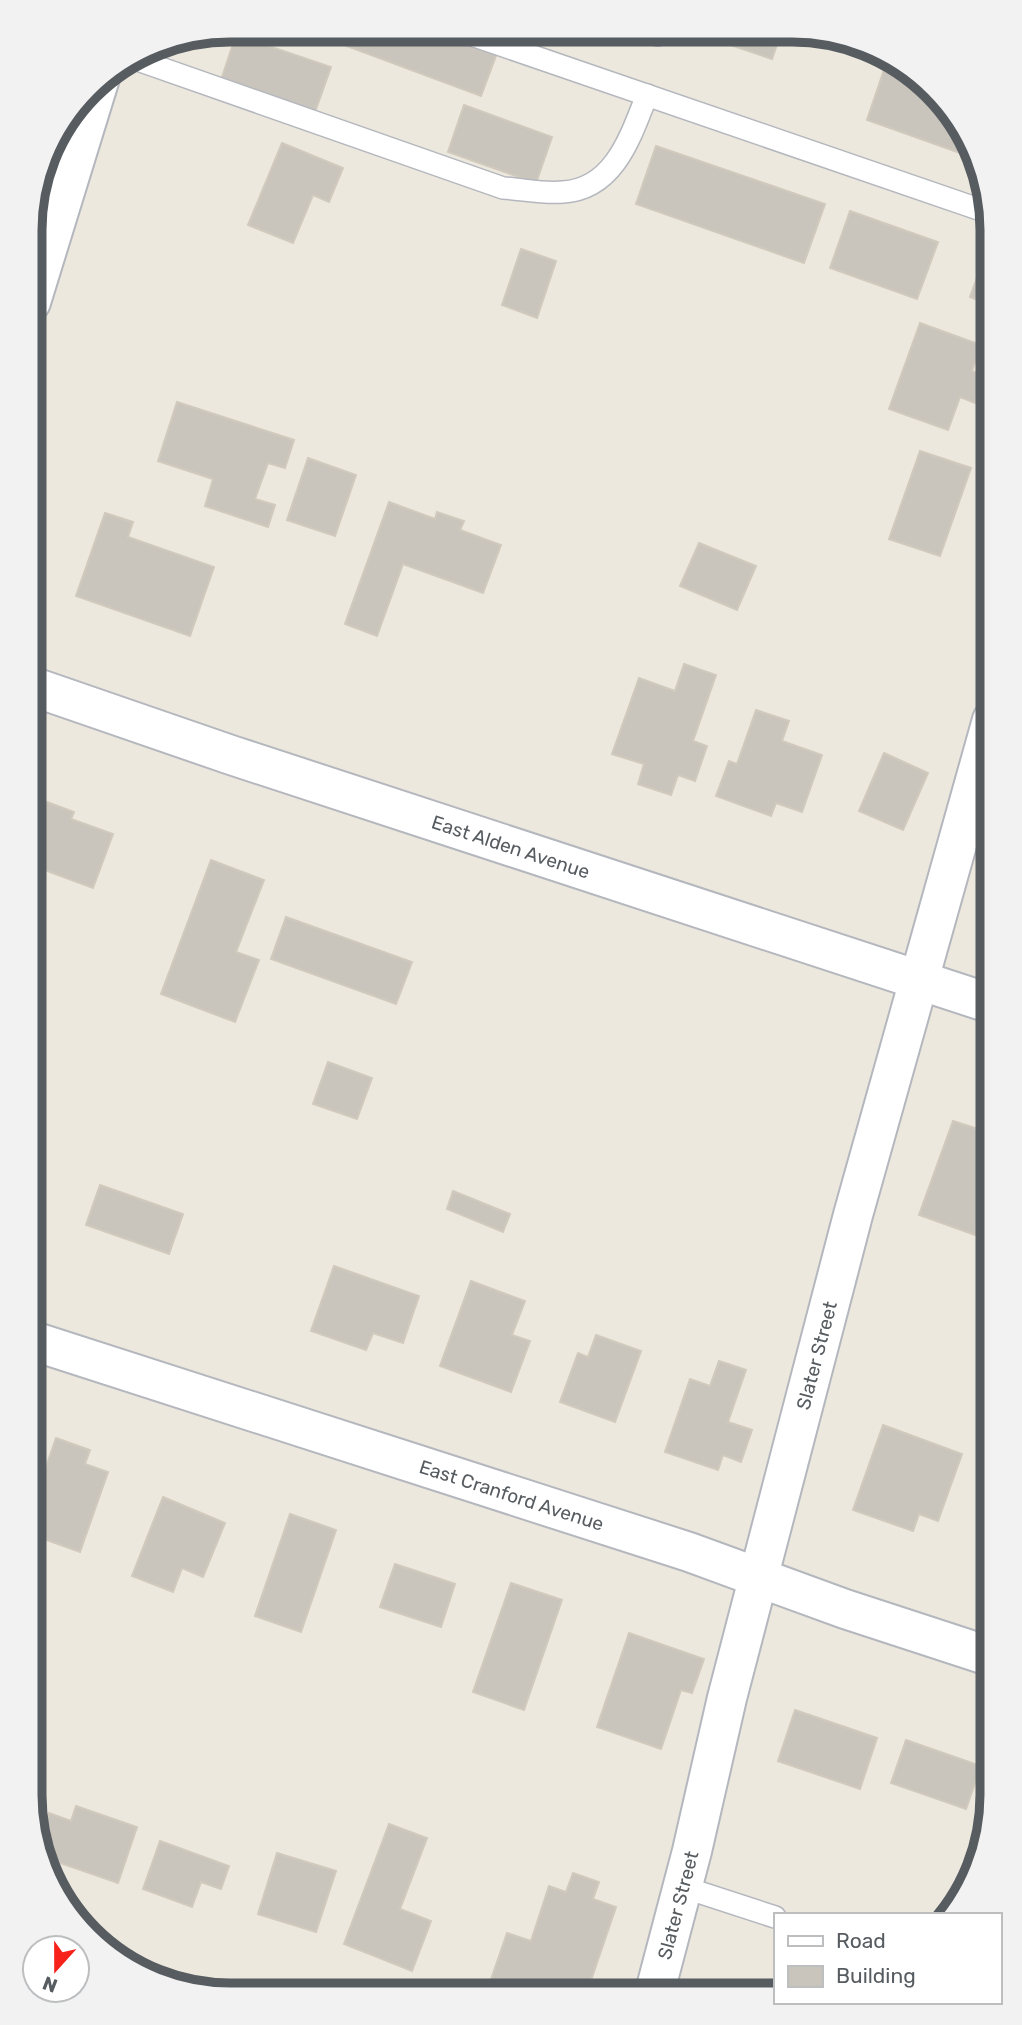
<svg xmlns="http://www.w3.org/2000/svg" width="1022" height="2025" font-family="Rubik,sans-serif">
<rect width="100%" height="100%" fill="#ece8de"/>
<!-- building -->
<g fill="#c9c5bd" stroke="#d1cabc" stroke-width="2">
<path d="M319 30 440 31 497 53 481 96 317 35Z"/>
<path d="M597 32H628L625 42Z"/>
<path d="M725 33H781L772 59 722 42Z"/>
<path d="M236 35 331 67 315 112 221 80Z"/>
<path d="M887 61 924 80 977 159 867 120Z"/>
<path d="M464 105 552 137 536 183 448 152Z"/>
<path d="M282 143 343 168 329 202 313 195 293 243 248 225Z"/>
<path d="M656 146 825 204 804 263 636 204Z"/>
<path d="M850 211 938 242 917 299 830 268Z"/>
<path d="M521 249 556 261 537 318 502 305Z"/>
<path d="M983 261 992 265V306L970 297Z"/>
<path d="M920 323 981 345 972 371 984 375 975 403 960 397 948 430 889 409Z"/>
<path d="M177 402 294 440 285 468 268 463 255 499 275 505 268 527 205 506 213 479 158 461Z"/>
<path d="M920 451 971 468 940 556 889 539Z"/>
<path d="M308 458 356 475 335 536 287 520Z"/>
<path d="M389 502 435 519 437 512 464 521 460 530 501 545 483 593 403 564 377 636 345 624Z"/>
<path d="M105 513 133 522 128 537 214 567 190 636 76 596Z"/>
<path d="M699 543 756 566 737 610 680 586Z"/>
<path d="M684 664 716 675 693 741 707 746 695 781 678 775 671 795 638 784 644 764 612 754 639 678 675 691Z"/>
<path d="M756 710 789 721 782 741 822 755 802 812 776 803 771 816 716 796 729 761 737 764Z"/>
<path d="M884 753 928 773 903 830 859 811Z"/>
<path d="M31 796 74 812 71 819 113 834 93 888 31 865Z"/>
<path d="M211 860 264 880 236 952 259 960 235 1022 161 994Z"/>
<path d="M286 917 412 962 396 1004 271 959Z"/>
<path d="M328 1062 372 1078 357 1119 313 1104Z"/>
<path d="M953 1121 978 1129 981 1123 992 1127V1241L919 1215Z"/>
<path d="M100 1185 183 1214 169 1254 86 1225Z"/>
<path d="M453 1191 510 1214 503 1232 447 1209Z"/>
<path d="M334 1266 419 1296 403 1343 373 1333 366 1350 311 1331Z"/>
<path d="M471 1281 525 1301 512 1335 530 1341 511 1392 440 1366Z"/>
<path d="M596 1335 641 1351 615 1422 560 1402 578 1353 588 1357Z"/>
<path d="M719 1361 746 1370 728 1422 752 1430 741 1462 723 1455 718 1470 665 1452 690 1379 710 1386Z"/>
<path d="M883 1425 962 1454 938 1521 919 1514 913 1531 853 1510Z"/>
<path d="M56 1438 90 1450 85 1464 108 1472 80 1552 30 1534V1513Z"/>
<path d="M163 1497 225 1523 203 1577 182 1568 173 1592 132 1576Z"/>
<path d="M290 1514 336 1530 301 1632 255 1616Z"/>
<path d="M395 1564 455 1584 441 1627 380 1607Z"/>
<path d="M511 1583 562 1600 524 1710 473 1692Z"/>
<path d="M629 1633 704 1659 692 1693 681 1690 661 1749 597 1727Z"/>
<path d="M795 1710 877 1738 860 1789 778 1761Z"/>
<path d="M906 1740 981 1766 966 1809 891 1783Z"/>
<path d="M992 1788V1809L988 1819 982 1817Z"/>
<path d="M76 1806 137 1827 118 1883 40 1856 38 1847 49 1813 71 1821Z"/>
<path d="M389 1824 427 1838 400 1909 431 1921 412 1971 344 1944Z"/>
<path d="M160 1841 229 1866 221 1889 201 1882 192 1907 143 1889Z"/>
<path d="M277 1853 336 1871 316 1932 258 1914Z"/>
<path d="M573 1873 599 1882 593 1899 616 1907 586 1995 486 1994 507 1933 531 1941 549 1886 566 1892Z"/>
</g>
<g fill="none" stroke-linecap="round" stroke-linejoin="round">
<!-- service casing -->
<g stroke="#b4b7bd" stroke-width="24">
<g id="service">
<path d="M460 31 990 213"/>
<path d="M658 35 659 32"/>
<path d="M132 58 503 188C522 189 544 194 563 192 615 189 631 135 647 95"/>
<path d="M683 1887 775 1917"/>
</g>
</g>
<!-- minor casing -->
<g stroke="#b4b7bd" stroke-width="42">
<g id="minor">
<path d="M31 302 100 78"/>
<path id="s1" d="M31 686 231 755 992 1004"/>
<path id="s2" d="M30 1340 689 1552 845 1609 992 1657"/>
<path id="s3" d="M654 1995 692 1851 727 1698 853 1215 992 720"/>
</g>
</g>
<!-- service -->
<use href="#service" stroke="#fff" stroke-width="21"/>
<!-- minor -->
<use href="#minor" stroke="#fff" stroke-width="38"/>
</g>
<g text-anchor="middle" stroke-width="5" stroke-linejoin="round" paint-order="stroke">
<!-- street labels -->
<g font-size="19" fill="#575c61" stroke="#fff">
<text dy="7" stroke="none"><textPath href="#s1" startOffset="506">East Alden Avenue</textPath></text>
<text dy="7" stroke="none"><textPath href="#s3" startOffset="660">Slater Street</textPath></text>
<text dy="7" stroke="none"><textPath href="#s2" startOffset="506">East Cranford Avenue</textPath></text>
<text dy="7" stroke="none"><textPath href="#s3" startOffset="93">Slater Street</textPath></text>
</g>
</g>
<!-- crop -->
<path d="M0 0H1022V2025H0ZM230 42H792A188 188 0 0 1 980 230V1795A188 188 0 0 1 792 1983H230A188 188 0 0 1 42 1795V230A188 188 0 0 1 230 42Z" fill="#f2f2f2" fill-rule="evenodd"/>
<path fill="none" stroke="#575c61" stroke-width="9" d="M230 42H792A188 188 0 0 1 980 230V1795A188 188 0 0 1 792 1983H230A188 188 0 0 1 42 1795V230A188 188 0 0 1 230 42Z"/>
<!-- legend -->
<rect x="774" y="1913" width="228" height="91" fill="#ffffff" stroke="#bcbec0" stroke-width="2"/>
<rect x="788" y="1936" width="35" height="10" fill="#ffffff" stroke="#bcbec0" stroke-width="2"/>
<text x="836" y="1948" font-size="21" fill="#575c61">Road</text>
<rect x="788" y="1966" width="35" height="21" fill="#c9c5bd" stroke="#bcbec0" stroke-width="2"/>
<text x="836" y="1983" font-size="21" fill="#575c61">Building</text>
<!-- north arrow -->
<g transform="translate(56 1969) rotate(201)"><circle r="33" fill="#ffffff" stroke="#bcbec0" stroke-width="2"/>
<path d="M0-5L12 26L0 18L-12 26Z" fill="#f72219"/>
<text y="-10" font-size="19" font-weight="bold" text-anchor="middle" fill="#575c61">N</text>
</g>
</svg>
